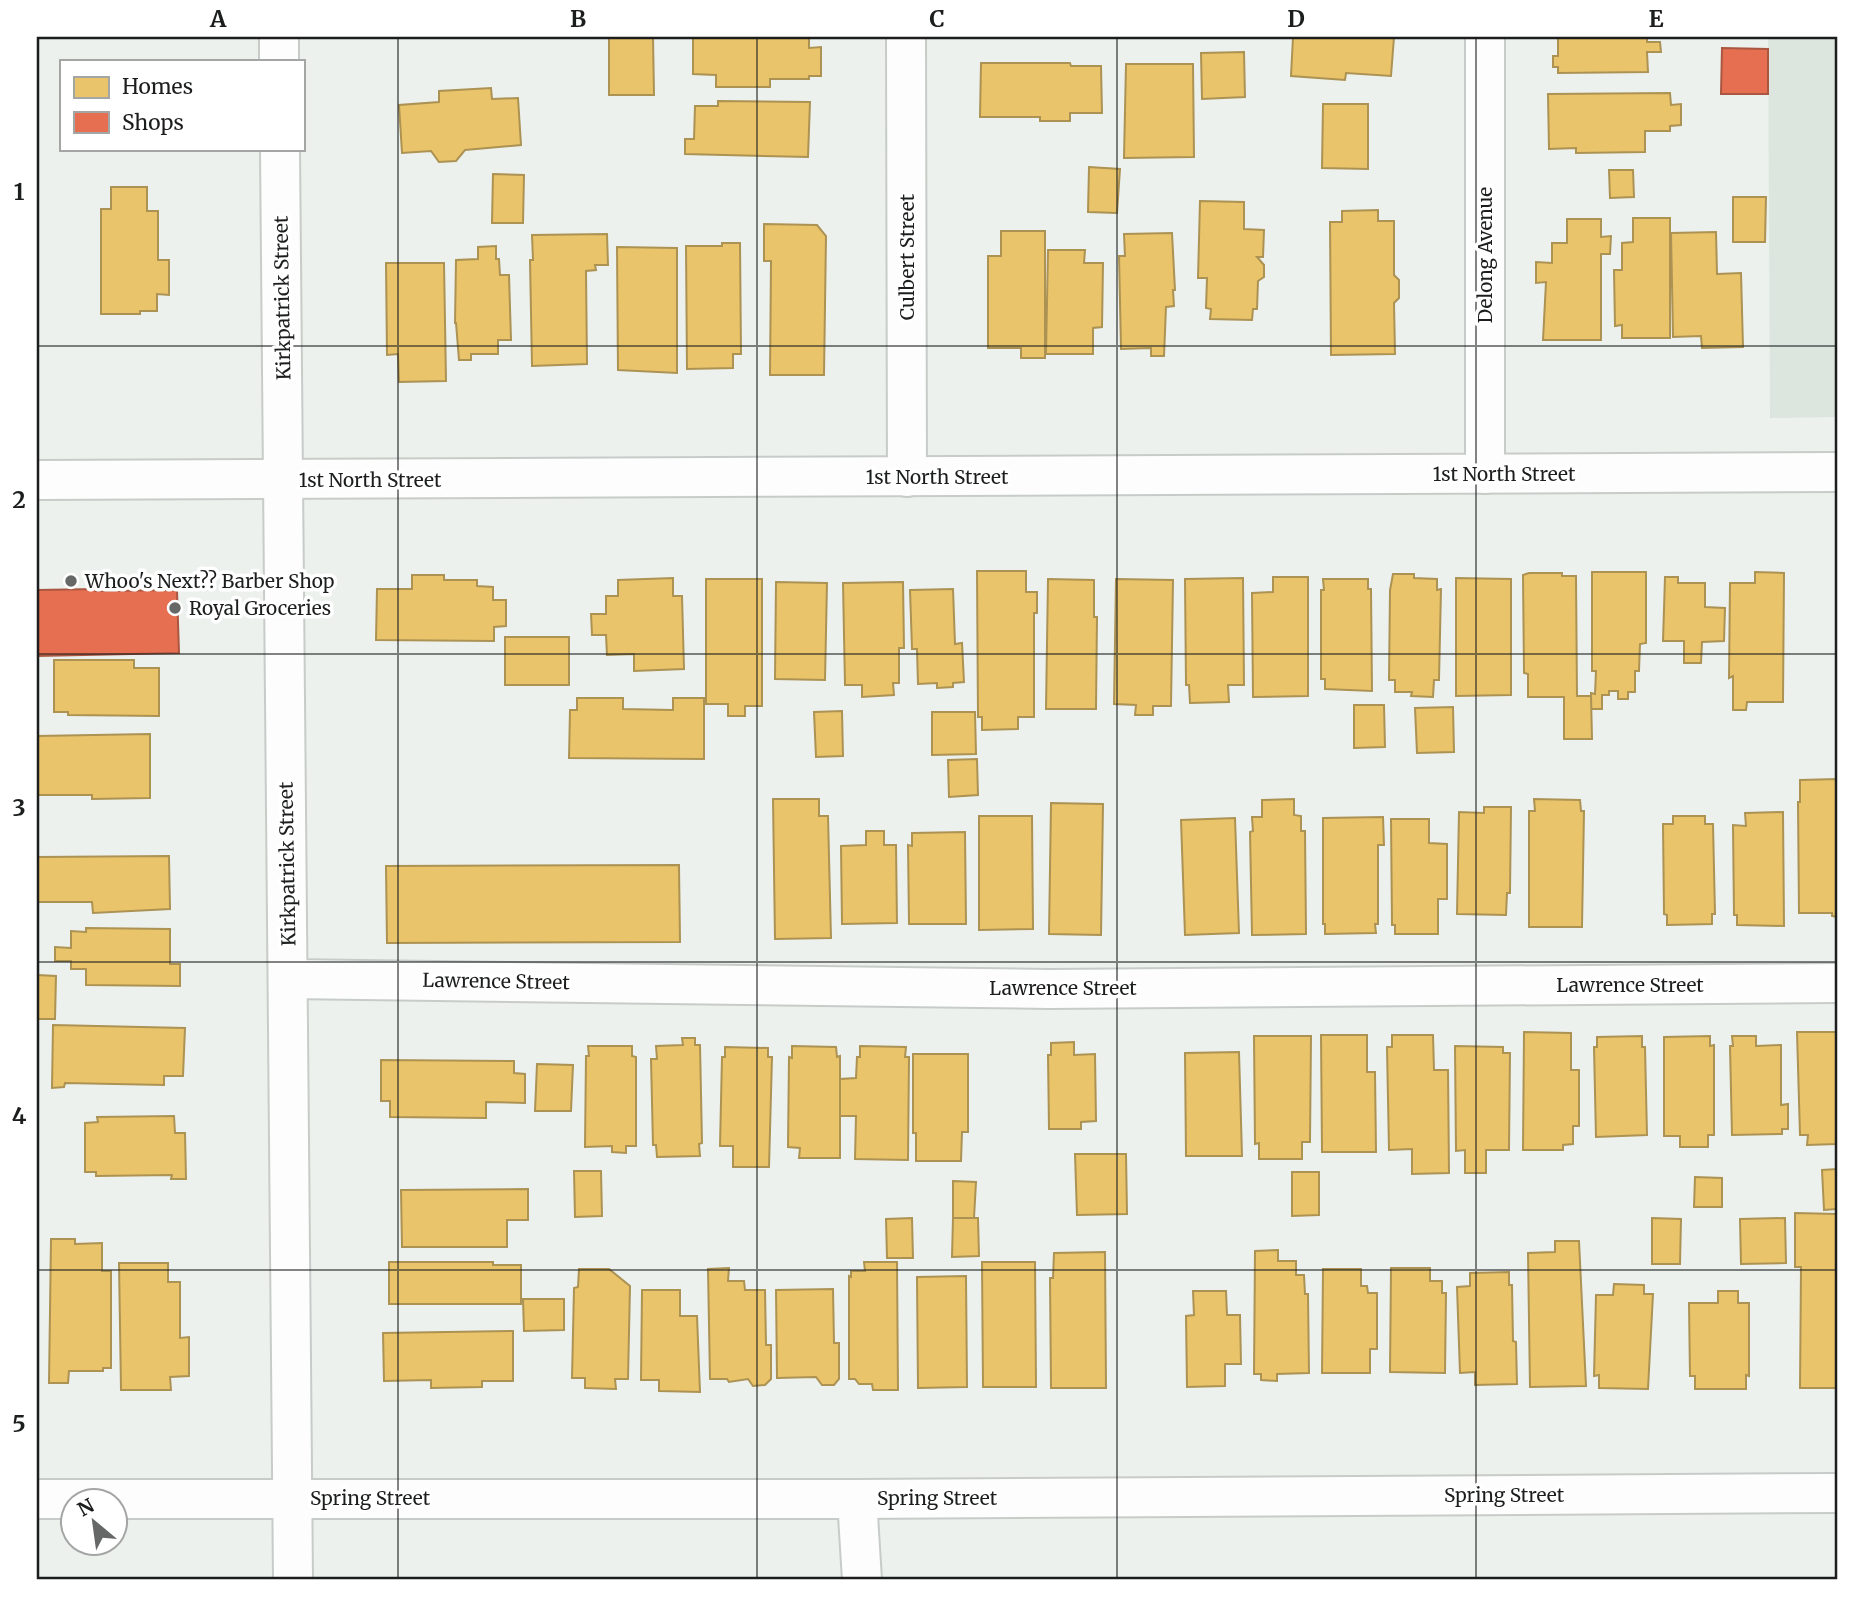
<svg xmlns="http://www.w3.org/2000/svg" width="1874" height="1617" font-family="Merriweather,serif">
<rect width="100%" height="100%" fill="#ecf1ee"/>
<!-- built -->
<path fill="#dce6df" d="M1768 37H1837V417L1770 418Z"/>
<!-- homes -->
<g fill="#e9c46a" stroke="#ac9253" stroke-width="2">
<path d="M609 37H653L654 95H609Z"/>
<path d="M693 37H809V48L821 47V76H809V79H770V87H716V75L693 74Z"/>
<path d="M1293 37H1394L1391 76 1346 73 1345 80 1291 76Z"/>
<path d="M1558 37H1647V42H1660L1661 52H1647L1648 72 1558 73V67H1553V56H1558Z"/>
<path d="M1244 52 1245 97 1202 99 1201 53Z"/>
<path d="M981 63H1070L1071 66H1101L1102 113H1070V121H1040V117H980Z"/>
<path d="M1126 64H1193L1194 157 1124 158Z"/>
<path d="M491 88 492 99 518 98 521 145 465 150 456 161 439 162 431 151 402 153 399 105 439 102V91Z"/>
<path d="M1670 93 1671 105 1681 104V125L1670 126V131H1645V152L1576 153V148L1549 149 1548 94Z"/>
<path d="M718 101 810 102 808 157 685 154V139H694L695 106H718Z"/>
<path d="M1323 104H1368V169L1322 168Z"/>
<path d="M1089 167 1120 169 1117 213 1088 212Z"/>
<path d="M1609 170H1633L1634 197 1610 198Z"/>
<path d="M493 174 524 175 523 223H492Z"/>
<path d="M111 187H147V211H158V260H169V295L157 294V311H140V314H101V209H111Z"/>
<path d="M1733 197H1766L1765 242H1733Z"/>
<path d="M1200 201 1244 202V229L1264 230 1263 257H1257L1264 265V277L1258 281 1257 309H1253L1252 320 1210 319 1211 309 1206 308 1207 278H1198Z"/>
<path d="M1378 210V221H1394V275L1399 280V298L1394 303 1395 354 1331 355 1330 222H1342V211Z"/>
<path d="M1633 218H1670V338H1622V325L1615 326 1614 270H1622V243L1633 242Z"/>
<path d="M1567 219H1601V237L1611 236 1610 254H1601V340H1543L1546 282 1536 283V262L1552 263V243H1567Z"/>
<path d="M764 224 817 225 826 236 824 375H770L771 261H764Z"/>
<path d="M1001 231H1045V358H1021V348H988V256H1001Z"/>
<path d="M1716 232 1717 274 1741 273 1743 347 1702 348 1701 336 1673 337 1671 233Z"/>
<path d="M1172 233 1175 290H1173L1174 306 1166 307 1164 356H1151V348L1121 349 1119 256H1125L1124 234Z"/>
<path d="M607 234 608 265H595L596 270 586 271 587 364 532 366 530 260H533L532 235Z"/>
<path d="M722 243H740L741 354H733V368L687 369 686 246H722Z"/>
<path d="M496 246V259H499L500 275H509L511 340H498V354H471V360H459L456 323H455L456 260 478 259V247Z"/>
<path d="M617 247 677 248V373L618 370Z"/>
<path d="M1048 250H1085L1084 263H1103L1102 327 1093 328V354H1046Z"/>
<path d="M386 263H444L446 381 399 382 398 354 387 355Z"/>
<path d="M977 571H1026V592H1037V613H1034V717H1018V729L982 730V717H978Z"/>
<path d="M1592 572H1646V643L1640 644 1639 671H1635V692H1628V699H1618V691H1609V695H1602V709H1591V693L1595 694 1596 671H1592Z"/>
<path d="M1755 572 1784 573 1783 702H1747L1746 710H1733V676L1729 678 1730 583H1755Z"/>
<path d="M1529 573H1562V576H1576L1577 696H1591L1592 739H1564V697H1528V674L1524 673 1523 575Z"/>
<path d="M1393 574H1414V578L1437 579V590L1441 589 1439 680H1434L1433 697 1411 696 1412 692H1395V680H1389L1390 590Z"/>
<path d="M412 575H444V580H477V586L493 587V600H506V626L494 627V641L376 640 377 589H412Z"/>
<path d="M1273 577H1308V696L1253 697 1252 593 1273 592Z"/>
<path d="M1665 577H1678V583H1705V607L1725 608 1724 641 1702 642 1701 663H1684V641H1663Z"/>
<path d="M673 578V596H682L684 669 634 671V654L607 655 606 635H592L591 614H606V596H618V580Z"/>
<path d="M1243 578 1244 685H1228L1229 702 1190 703 1189 685H1186L1185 579Z"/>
<path d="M1456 578 1511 579V695L1456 696Z"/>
<path d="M706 579H762V706H745V716H728V704H706Z"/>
<path d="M1048 579 1094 580V617H1097L1096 709H1046Z"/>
<path d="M1116 579 1173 580 1171 706H1153V715H1135L1136 705 1114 704Z"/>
<path d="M1323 579H1368V589H1371L1372 691 1325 689V679H1321V590H1324Z"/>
<path d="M776 582 827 583 825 680 775 679Z"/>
<path d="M903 582 904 648H899V683H893L894 695 862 697V685H845L843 583Z"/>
<path d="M953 589 955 644 962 643 964 682 953 683V687L937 688V683L918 684 917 649H912L910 590Z"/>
<rect x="505" y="637" width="64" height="48"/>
<path d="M54 660H134V668H159V716L68 715V712H54Z"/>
<path d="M577 698H623V709L673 710V698H704V759L569 758 570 710H577Z"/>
<path d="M1354 705H1384L1385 747 1354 748Z"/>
<path d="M1453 707 1454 752 1417 753 1415 708Z"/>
<path d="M842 711 843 756 816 757 814 712Z"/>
<path d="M932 712H975L976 754 932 755Z"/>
<path d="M150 734V798L92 799V795H37V736Z"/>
<path d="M977 759 978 795 949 797 948 760Z"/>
<path d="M1837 779V917L1832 916V913H1799L1798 802H1800V780Z"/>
<path d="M773 799H819V816H828L831 938 775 939Z"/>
<path d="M1294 799V815L1301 816V831H1305L1306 934 1252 935 1250 832 1253 831 1252 817H1262V800Z"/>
<path d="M1534 799 1580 800 1581 811H1584L1582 927H1529V811H1535Z"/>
<path d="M1051 803 1103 804 1101 935 1049 934Z"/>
<path d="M1484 807H1511L1510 893H1507L1506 915 1457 914 1459 812 1484 813Z"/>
<path d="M1783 812 1784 926 1737 925V915H1734L1733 825 1746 826 1745 813Z"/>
<path d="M979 816H1032L1033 929 979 930Z"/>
<path d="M1673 816H1705V824H1713L1715 914H1712V924L1667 925V915L1664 914 1663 824H1673Z"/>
<path d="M1383 817 1384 845H1378V924H1375L1376 933 1325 934V924H1323V818Z"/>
<path d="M1235 818 1239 933 1185 935 1181 820Z"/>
<path d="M1391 819H1429V843L1447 844V899H1438V934H1395V925H1392Z"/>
<path d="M866 831H884V845H896L897 923 842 924 841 846 866 845Z"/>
<path d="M965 832 966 924H909L908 845 912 846V833Z"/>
<path d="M169 856 170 909 93 913 92 902H37V857Z"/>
<path d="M679 865 680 942 387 943 386 866Z"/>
<path d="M86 928 170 929V964H180V986L86 985V969H71V961H55V947L71 948V931L86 932Z"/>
<path d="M37 975 56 976 55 1019H37Z"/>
<path d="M53 1025 185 1028 183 1076H164V1085L65 1083 64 1087 52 1088Z"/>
<path d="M1524 1032 1571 1033V1070H1579V1126H1573V1144L1563 1145V1150H1523Z"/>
<path d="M1797 1032H1837V1144L1807 1145 1808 1135H1800Z"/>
<path d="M1321 1035H1367V1072H1375L1376 1152H1322Z"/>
<path d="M1392 1035H1433L1434 1070H1448L1449 1173 1412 1174V1149L1389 1150 1387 1047H1392Z"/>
<path d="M1254 1036H1311L1310 1142H1302V1159H1259V1143L1255 1144Z"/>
<path d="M1642 1036V1047H1645L1647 1135 1596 1137 1594 1047H1597V1037Z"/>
<path d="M1710 1036V1046L1714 1045V1135H1708V1147H1680V1136H1664V1037Z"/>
<path d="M1732 1036H1756V1046L1781 1045V1105L1788 1104V1129H1782V1134L1732 1135 1730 1046H1733Z"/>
<path d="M682 1038H695V1045H700L702 1143 699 1144 700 1156 657 1157 656 1145H653L651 1059H657L656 1046 683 1045Z"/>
<path d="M1074 1042V1055L1095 1054 1096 1121 1081 1122V1129H1049L1048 1055H1051V1043Z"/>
<path d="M588 1046H632V1056L636 1057V1146H626V1153L612 1152V1146L585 1147 586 1056H589Z"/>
<path d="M792 1046 836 1047 837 1057 840 1056V1158H799L800 1148 788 1147 789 1057 792 1058Z"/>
<path d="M860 1046 906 1047 905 1057H909L908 1160 855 1159 856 1116H840V1079L856 1078 857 1057H860Z"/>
<path d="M1455 1046 1503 1047V1053H1510L1509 1150H1486V1173H1465V1150L1456 1151Z"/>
<path d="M725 1047 768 1048V1057H772L769 1167H733V1146H720L722 1057H725Z"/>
<path d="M1239 1052 1242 1156H1186L1185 1053Z"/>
<path d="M913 1054H968V1132H962L961 1161H916V1133H913Z"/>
<path d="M381 1060 514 1061V1073L525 1074V1103L486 1102V1118L390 1117V1101H381Z"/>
<path d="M537 1064 573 1065 571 1111H535Z"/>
<path d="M174 1116 175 1133H185L186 1179H171L172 1175 96 1176V1172H85V1123L98 1122 97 1117Z"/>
<path d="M1075 1154H1126L1127 1214 1077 1215Z"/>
<path d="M1837 1169V1209L1824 1210 1822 1170Z"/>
<path d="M574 1171H601L602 1216 575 1217Z"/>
<path d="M1292 1172H1319V1215L1292 1216Z"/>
<path d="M1695 1177 1722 1178V1207H1694Z"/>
<path d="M953 1181 976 1182 974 1218H953Z"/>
<path d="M528 1189V1220H507V1247H402L401 1190Z"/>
<path d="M1795 1213 1837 1214V1388H1800L1801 1267H1795Z"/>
<path d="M912 1218 913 1258H887L886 1219Z"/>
<path d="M953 1218H978L979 1256 952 1257Z"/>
<path d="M1652 1218 1681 1219 1680 1264H1652Z"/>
<path d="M1785 1218 1786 1263 1741 1264 1740 1219Z"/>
<path d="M51 1239H75V1244L102 1243V1271H111V1368H103V1371H69L68 1383H49Z"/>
<path d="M1555 1241H1579L1586 1386 1530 1387 1528 1253 1555 1252Z"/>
<path d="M1278 1250V1261H1296V1275H1304L1305 1294H1308L1309 1373 1277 1374V1381L1261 1380V1374H1254L1255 1251Z"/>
<path d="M1105 1252 1106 1388H1051L1050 1278H1053L1054 1253Z"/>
<path d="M389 1262H493V1265H521V1304H389Z"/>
<path d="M864 1262H897L898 1390H873L872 1384H859L855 1379H849V1276L851 1277V1271H865Z"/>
<path d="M982 1262H1035L1036 1387H983Z"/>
<path d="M119 1263H168V1282H180V1338L189 1337V1376L170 1377 171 1390H121Z"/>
<path d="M729 1268 728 1281H744L745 1290H765L766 1345H771V1379L765 1385 753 1386 748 1379 729 1382 727 1379H710L708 1269Z"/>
<path d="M1391 1268H1430V1281H1442V1293H1446L1445 1373 1390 1372Z"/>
<path d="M579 1269H609L630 1286 628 1379H615L616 1389 585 1388V1378H572L574 1288 578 1287Z"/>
<path d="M1323 1269H1361V1286H1367L1368 1293H1377V1349H1370V1373H1322Z"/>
<path d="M1509 1272V1285H1512L1513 1341 1516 1342 1517 1384 1475 1385V1372L1460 1373 1457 1287 1470 1286V1273Z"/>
<path d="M966 1276 967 1387 918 1388 917 1277Z"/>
<path d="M1614 1284 1644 1285V1294H1653L1648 1389 1599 1388V1375L1594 1376 1596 1295H1613Z"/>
<path d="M833 1289 834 1343H839V1379L834 1385H822L816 1377 777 1378 776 1290Z"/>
<path d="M642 1290H680V1316H697L700 1392 659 1391V1380H641Z"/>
<path d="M1193 1291H1226L1227 1315H1240L1241 1364H1225V1386L1187 1387 1186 1316 1194 1315Z"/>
<path d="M1718 1291H1738V1303H1749V1376L1746 1375V1389H1695V1376H1690L1689 1303H1718Z"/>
<path d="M523 1299H564V1330L524 1331Z"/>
<path d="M513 1331V1381H482V1387L431 1388V1380L384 1381 383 1333Z"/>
</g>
<!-- shops -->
<g fill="#e76f51" stroke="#aa5741" stroke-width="2">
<path d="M1722 48 1768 49V94H1721Z"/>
<path d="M97 589 96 591 177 590 179 653 37 656V590Z"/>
</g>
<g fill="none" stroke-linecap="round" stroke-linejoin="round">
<!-- minor casing -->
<g stroke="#c8ccc9" stroke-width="42">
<g id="minor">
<path d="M279 37V61"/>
<path d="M906 37 907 477"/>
<path d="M1485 37V474"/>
<path d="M280 149 293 1580"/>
<path d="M37 480 1837 472"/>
<path d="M289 979 1049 989 1837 983"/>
<path d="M37 1499H857L1837 1493"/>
<path d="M857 1499 862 1580"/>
</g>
</g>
<!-- minor -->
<use href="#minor" stroke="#fcfdfc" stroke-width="38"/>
</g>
<!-- grid -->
<path fill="none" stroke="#1c1e1d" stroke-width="2" stroke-opacity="0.55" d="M398 37V1580M757 37V1580M1117 37V1580M1476 37V1580M37 346H1837M37 654H1837M37 962H1837M37 1270H1837"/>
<!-- markers -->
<g fill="#656866" stroke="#fff" stroke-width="2.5">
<circle cx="71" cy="581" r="7"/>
<circle cx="175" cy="608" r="7"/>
</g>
<g text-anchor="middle" stroke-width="7" stroke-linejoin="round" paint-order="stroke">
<!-- street labels -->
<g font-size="19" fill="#1c1e1d" stroke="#fff">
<text transform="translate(1485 255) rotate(-90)" y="7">Delong Avenue</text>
<text transform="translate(907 257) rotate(-90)" y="7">Culbert Street</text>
<text transform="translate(282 298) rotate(-91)" y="7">Kirkpatrick Street</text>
<text x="1504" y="481">1st North Street</text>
<text x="937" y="484">1st North Street</text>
<text x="370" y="487">1st North Street</text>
<text transform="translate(287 864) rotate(-91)" y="7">Kirkpatrick Street</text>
<text transform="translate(496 981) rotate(1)" y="7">Lawrence Street</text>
<text x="1630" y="992">Lawrence Street</text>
<text x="1063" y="995">Lawrence Street</text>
<text x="1504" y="1502">Spring Street</text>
<text x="370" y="1505">Spring Street</text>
<text x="937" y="1505">Spring Street</text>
</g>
<!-- poi labels -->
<g font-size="19" fill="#1c1e1d" stroke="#fff" text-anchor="start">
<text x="85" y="588">Whoo's Next?? Barber Shop</text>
<text x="189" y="615">Royal Groceries</text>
</g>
</g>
<!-- border -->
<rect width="1874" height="1617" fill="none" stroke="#ffffff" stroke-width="77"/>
<!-- legend -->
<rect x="60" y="60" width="245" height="91" fill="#ffffff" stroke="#a4a5a5" stroke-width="2"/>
<rect x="74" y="77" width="35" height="21" fill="#e9c46a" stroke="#a4a5a5" stroke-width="2"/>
<text x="122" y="94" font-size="21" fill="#1c1e1d">Homes</text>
<rect x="74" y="112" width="35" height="21" fill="#e76f51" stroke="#a4a5a5" stroke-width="2"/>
<text x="122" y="130" font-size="21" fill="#1c1e1d">Shops</text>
<!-- north arrow -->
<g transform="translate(94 1522) rotate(331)"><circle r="33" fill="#ffffff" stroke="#a4a5a5" stroke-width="2"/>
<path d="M0-5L12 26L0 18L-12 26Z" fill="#656866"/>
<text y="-10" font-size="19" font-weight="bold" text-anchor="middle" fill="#1c1e1d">N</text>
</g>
<rect x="38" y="38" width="1798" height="1540" fill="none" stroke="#1c1e1d" stroke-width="2.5"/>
<g font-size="23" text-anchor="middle" font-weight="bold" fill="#1c1e1d">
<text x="218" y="27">A</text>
<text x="578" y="27">B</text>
<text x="937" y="27">C</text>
<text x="1296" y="27">D</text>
<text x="1656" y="27">E</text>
<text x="19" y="200">1</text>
<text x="19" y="508">2</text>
<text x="19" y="816">3</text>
<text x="19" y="1124">4</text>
<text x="19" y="1432">5</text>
</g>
</svg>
